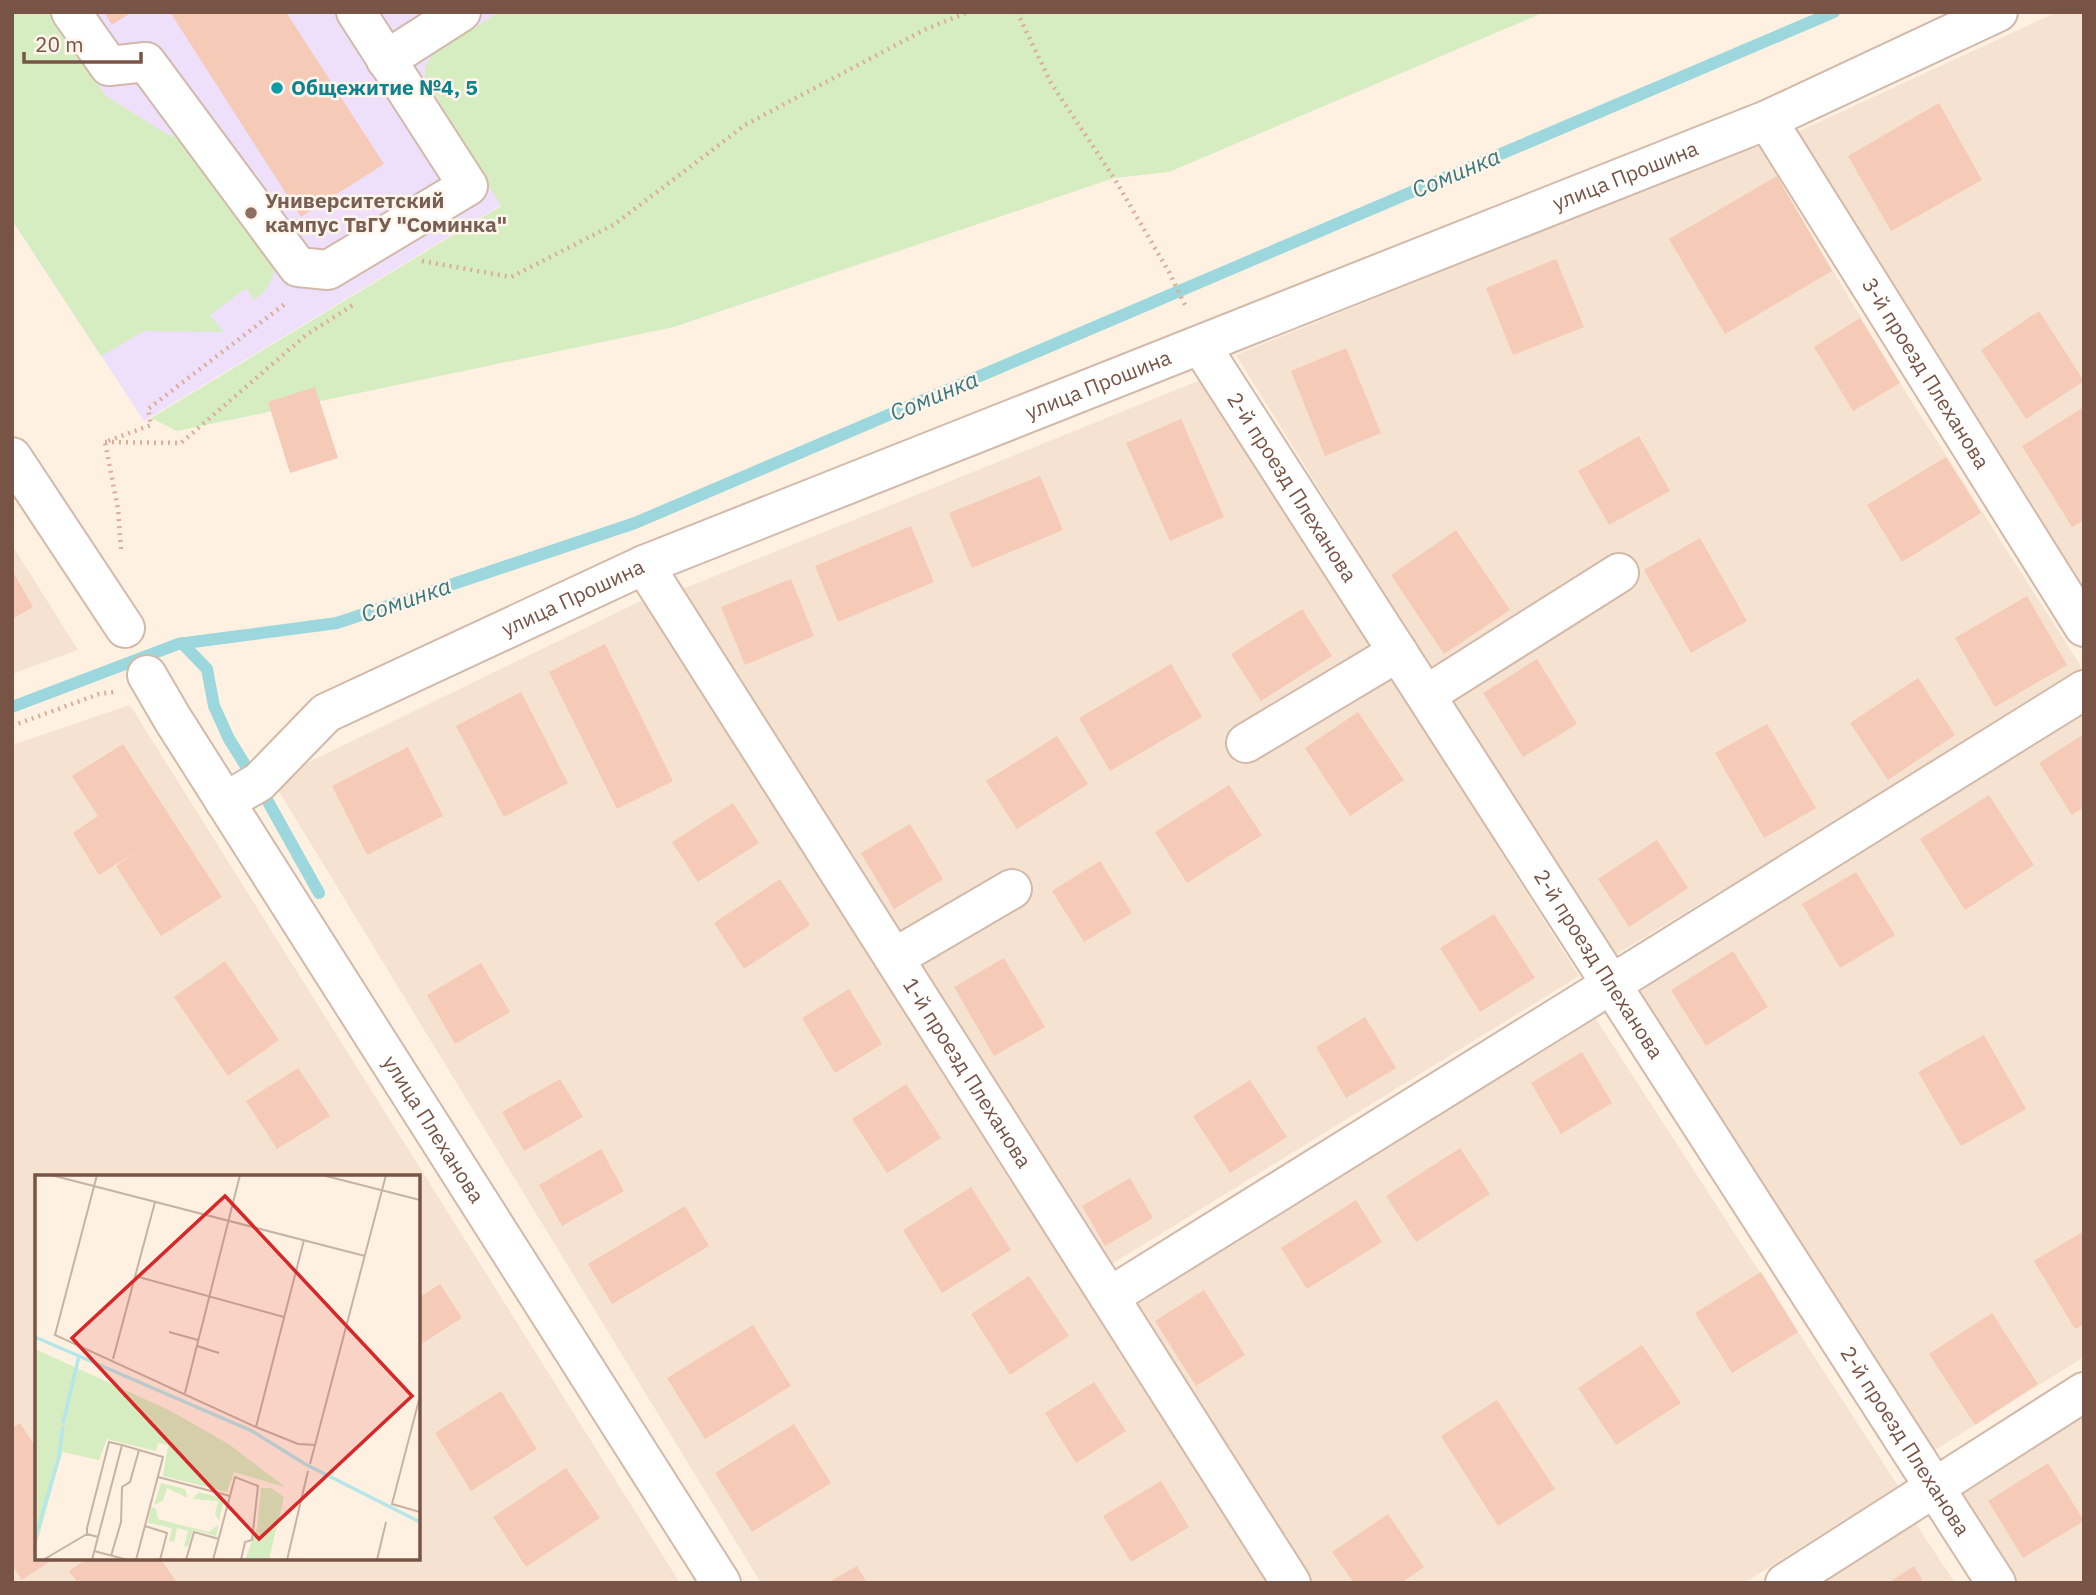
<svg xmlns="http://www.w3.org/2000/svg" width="2096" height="1595" font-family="'IBM Plex Sans',sans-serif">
<rect width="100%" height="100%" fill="#fef1e2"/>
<!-- residential -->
<g fill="#f6e2d0" fill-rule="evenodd">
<path d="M2057 12H2084V598L1791 135Z"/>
<path d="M1757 143 1900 383 2084 671 1610 958 1236 355Z"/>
<path d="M1203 379 1579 976 1107 1267 678 591Z"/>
<path d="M12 545 78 650 12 674Z"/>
<path d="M643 600 1269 1583H761L272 780Z"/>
<path d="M130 705 680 1583H12V745ZM37 1177H418V1558H37Z"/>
<path d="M2084 711V1357L1930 1453 1632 990Z"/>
<path d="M1596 1019 1898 1486 1744 1583H1311L1130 1305Z"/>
<path d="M2084 1409V1583H2010L1952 1493Z"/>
<path d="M1914 1521 1955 1583H1817Z"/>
</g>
<!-- education -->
<path fill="#eedffa" d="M12 12H914L501 205 144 421 12 220Z"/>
<!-- green -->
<g fill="#d5edc0">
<path d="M12 12H49L105 95 158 129 202 151 276 262C273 280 269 289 254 300L246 288 210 315 224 332 144 331 101 356 12 220Z"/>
<path d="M499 12H1545L1169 172 1114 178 674 327 177 431 151 418 501 206 425 77V67L432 55Z"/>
</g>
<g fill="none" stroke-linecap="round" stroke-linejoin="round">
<!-- stream -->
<g stroke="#9bd7dc" stroke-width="12">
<path d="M182 643 207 669 214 706 229 739 252 776"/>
<path d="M12 707 178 644 337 623 635 523 1834 12"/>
<path d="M262 791 319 893"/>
</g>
</g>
<!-- building -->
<g fill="#f5cbb8">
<path d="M104 12H132L112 25Z"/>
<path d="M170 12H286L384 164 301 217Z"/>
<path d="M1939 103 1982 180 1891 231 1848 156Z"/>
<path d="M1777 176 1832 271 1725 334 1669 239Z"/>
<path d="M1556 259 1584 327 1513 355 1486 288Z"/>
<path d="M2039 311 2084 381 2026 419 1981 350Z"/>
<path d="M1860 318 1900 383 1853 411 1814 347Z"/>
<path d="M1346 348 1381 433 1325 456 1291 371Z"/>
<path d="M315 387 338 458 290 473 268 402Z"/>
<path d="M2084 407V520L2072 527 2022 446Z"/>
<path d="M1181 419 1224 517 1170 541 1126 443Z"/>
<path d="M1639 436 1670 491 1609 525 1578 471Z"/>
<path d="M1946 457 1981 513 1902 562 1867 505Z"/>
<path d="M1040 476 1063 530 972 568 949 513Z"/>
<path d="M911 526 934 582 838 622 815 566Z"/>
<path d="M1456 530 1510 610 1444 654 1391 575Z"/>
<path d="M1700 538 1747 621 1691 653 1644 570Z"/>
<path d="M12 570 33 607 12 619Z"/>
<path d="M791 579 814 636 745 665 721 607Z"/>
<path d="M2027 596 2067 665 1995 707 1955 638Z"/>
<path d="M1302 609 1332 656 1261 701 1231 654Z"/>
<path d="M605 644 673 781 617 809 549 672Z"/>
<path d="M1537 659 1577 724 1523 757 1483 693Z"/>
<path d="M1171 664 1202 717 1110 771 1079 718Z"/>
<path d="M1918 678 1955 735 1888 780 1850 723Z"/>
<path d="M521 692 568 783 504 817 456 726Z"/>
<path d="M1358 712 1404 780 1350 816 1305 748Z"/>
<path d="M1767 724 1816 808 1764 838 1715 753Z"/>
<path d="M2084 734V807L2072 815 2039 763Z"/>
<path d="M1057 736 1088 784 1017 829 986 781Z"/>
<path d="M123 744 222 897 161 936 116 866 137 851 99 875 73 833 98 816 72 776Z"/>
<path d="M408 747 443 816 367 855 332 786Z"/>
<path d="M1229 785 1262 835 1187 883 1155 832Z"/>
<path d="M1989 795 2034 865 1965 910 1920 839Z"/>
<path d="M733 803 759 843 698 882 672 842Z"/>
<path d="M910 824 943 879 894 909 861 853Z"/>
<path d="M1657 840 1688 888 1629 927 1598 879Z"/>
<path d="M1100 861 1132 913 1084 942 1052 891Z"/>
<path d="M1856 872 1895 935 1840 968 1802 904Z"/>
<path d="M780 879 810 925 744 969 714 923Z"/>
<path d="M1494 914 1535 978 1480 1012 1440 948Z"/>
<path d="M1733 951 1768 1007 1706 1046 1671 990Z"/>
<path d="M1004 958 1045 1027 994 1056 954 987Z"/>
<path d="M225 961 279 1040 228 1076 174 997Z"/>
<path d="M481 963 510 1012 455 1044 427 995Z"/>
<path d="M849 989 882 1044 835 1073 802 1018Z"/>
<path d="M1365 1017 1396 1068 1346 1098 1316 1047Z"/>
<path d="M1984 1035 2026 1109 1961 1146 1918 1072Z"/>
<path d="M1582 1052 1612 1103 1561 1134 1531 1083Z"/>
<path d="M298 1068 330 1116 277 1149 246 1101Z"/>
<path d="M560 1079 583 1117 524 1151 502 1112Z"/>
<path d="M1250 1080 1287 1137 1230 1173 1193 1116Z"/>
<path d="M906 1084 941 1138 887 1173 852 1119Z"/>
<path d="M1460 1148 1490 1194 1416 1242 1386 1196Z"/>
<path d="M601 1149 624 1191 562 1226 539 1185Z"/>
<path d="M1130 1178 1153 1218 1105 1246 1082 1206Z"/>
<path d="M971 1187 1011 1250 942 1293 903 1230Z"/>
<path d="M1356 1200 1382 1242 1307 1289 1281 1248Z"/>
<path d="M685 1206 709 1246 612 1304 588 1264Z"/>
<path d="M2084 1231V1324L2075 1329 2034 1261Z"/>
<path d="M1761 1272 1798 1332 1732 1373 1695 1313Z"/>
<path d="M1029 1276 1069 1336 1010 1375 971 1314Z"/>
<path d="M440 1284 462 1318 418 1346V1298Z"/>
<path d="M1204 1290 1245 1355 1196 1386 1155 1321Z"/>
<path d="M1992 1313 2038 1384 1975 1425 1929 1354Z"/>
<path d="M753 1325 791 1386 705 1439 667 1378Z"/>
<path d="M1642 1345 1681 1403 1616 1445 1578 1388Z"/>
<path d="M1094 1382 1126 1431 1076 1463 1045 1413Z"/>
<path d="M501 1391 537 1449 471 1491 435 1433Z"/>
<path d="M1497 1400 1555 1489 1498 1526 1441 1436Z"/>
<path d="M20 1423 37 1449V1558H55L22 1580 12 1565V1428Z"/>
<path d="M794 1424 831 1483 752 1532 715 1473Z"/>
<path d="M2048 1463 2084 1521 2023 1558 1988 1501Z"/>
<path d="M566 1468 600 1518 526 1567 493 1517Z"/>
<path d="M1161 1481 1189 1527 1131 1562 1103 1516Z"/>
<path d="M1388 1514 1424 1567 1401 1583H1354L1332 1552Z"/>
<path d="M88 1558H160L177 1583H78L69 1571Z"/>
<path d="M857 1566 867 1583H827Z"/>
<path d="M1914 1566 1924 1583H1888Z"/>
</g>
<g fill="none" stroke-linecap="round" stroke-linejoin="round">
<!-- minor casing -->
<g stroke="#d2b9aa" stroke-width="42">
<g id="minor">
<path d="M71 12 109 66 146 62 298 267 328 270 468 186 356 12"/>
<path d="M386 60 461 12"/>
<path id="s1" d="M1767 120 2084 627"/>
<path id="s2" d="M1201 346 1996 1583"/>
<path d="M12 457 125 628"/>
<path id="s3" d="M644 565 1291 1583"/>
<path id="s4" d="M147 675 172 718 721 1583"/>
<path d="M1426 695 1619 573"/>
<path d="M1246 743 1398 652"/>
<path id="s5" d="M225 802 259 782 326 713 644 565 1767 120 1998 12"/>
<path d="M894 958 1012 889"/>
<path d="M1109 1297 2084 690"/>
<path d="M1785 1583 2084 1392"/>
</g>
</g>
<!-- path -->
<g stroke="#daae9b" stroke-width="4.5" stroke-dasharray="2 5" stroke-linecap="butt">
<path d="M1017 12 1051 83 1114 178 1169 272 1187 309"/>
<path d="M422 261 511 277 615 224 745 125 924 30 968 12"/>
<path d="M105 442 181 443 306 335 353 305"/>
<path d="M121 549 118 509 105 442 151 425 148 409 286 303"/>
<path d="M12 726 99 694 114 692"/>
</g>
<!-- minor -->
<use href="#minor" stroke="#fff" stroke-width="38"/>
</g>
<!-- markers -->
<circle fill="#0f9aa8" stroke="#fff5ea" stroke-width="2.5" cx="277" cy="88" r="7"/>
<circle fill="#8d6e63" stroke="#fff5ea" stroke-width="2.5" cx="251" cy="213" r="7"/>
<g text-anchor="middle" stroke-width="5" stroke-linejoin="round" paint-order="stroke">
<!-- culture labels -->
<g font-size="21" font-weight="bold" fill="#0d838f" stroke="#fff5ea" text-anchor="start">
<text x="291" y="95">Общежитие №4, 5</text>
</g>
<!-- street labels -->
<g font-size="21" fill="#785446" stroke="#fff5ea">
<text dy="7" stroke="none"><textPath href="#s5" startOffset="1542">улица Прошина</textPath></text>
<text dy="7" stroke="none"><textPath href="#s1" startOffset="299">3-й проезд Плеханова</textPath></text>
<text dy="7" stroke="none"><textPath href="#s5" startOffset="975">улица Прошина</textPath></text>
<text dy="7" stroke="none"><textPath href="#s2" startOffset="168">2-й проезд Плеханова</textPath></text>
<text dy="7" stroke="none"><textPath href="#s5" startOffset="408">улица Прошина</textPath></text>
<text dy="7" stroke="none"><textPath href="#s2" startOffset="735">2-й проезд Плеханова</textPath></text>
<text dy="7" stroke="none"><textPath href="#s3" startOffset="602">1-й проезд Плеханова</textPath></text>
<text dy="7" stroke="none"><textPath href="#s4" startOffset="537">улица Плеханова</textPath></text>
<text dy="7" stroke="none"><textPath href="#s2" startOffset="1302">2-й проезд Плеханова</textPath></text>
</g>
<!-- education labels -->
<g font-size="21" font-weight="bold" fill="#785e54" stroke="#fff5ea" text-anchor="start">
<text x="265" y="208">Университетский<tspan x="265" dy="24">кампус ТвГУ "Соминка"</tspan></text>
</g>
<!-- water labels -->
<g font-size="23" font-style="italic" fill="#39787e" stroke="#fff5ea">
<text transform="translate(1456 173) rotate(-23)" y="8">Соминка</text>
<text transform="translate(934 396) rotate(-23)" y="8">Соминка</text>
<text transform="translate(406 600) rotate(-19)" y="8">Соминка</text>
</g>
</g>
<!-- overview -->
<g transform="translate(35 1175)">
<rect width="385" height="385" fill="#fef1e2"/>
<path d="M0 174 136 236 195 270 250 312 199 297 192 317 128 301 133 270 123 268 121 276 72 264 64 285 27 277 0 376ZM126 308 150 314 153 323 132 313 128 326 119 330ZM226 313H236L249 322 234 385H210L222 353ZM164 317 189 324 184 346 180 339 183 326 157 324ZM116 332 121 333 123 344 138 348 174 357 184 349 181 361 158 355 153 372 149 371 153 356 142 353 139 367 134 366 137 353 113 348Z" fill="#d5edc0"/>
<path fill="none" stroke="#b5e6e9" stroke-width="3.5" d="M0 162 217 256 270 289 385 347M28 248 44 181M0 364 24 282 28 251"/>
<path fill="none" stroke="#c8b2a4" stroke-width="2" d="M16 0 330 81M62 0 20 160 221 252 263 269 281 270M287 0 385 25M100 101 249 142M134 157 163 165M162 171 184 178M78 184 120 27M150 218 205 0M385 221 357 329 385 337M221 252 269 65M275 289 351 0M123 302 195 321M110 351 132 358 125 385M63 362 52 359V353L74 267 87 270M59 376 93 385M76 381 86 347 87 312 95 307 104 275M8 385 52 359M57 385 87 270 128 282 101 385M151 385 159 357 184 364M178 385 200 302 223 311 217 365 210 367 206 385M252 385 273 296M342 385 351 347"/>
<path fill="#d62828" fill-opacity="0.15" stroke="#d62828" stroke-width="3.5" d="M190 21 377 221 224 364 37 163Z"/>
<rect width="385" height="385" fill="none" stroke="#785446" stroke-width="3.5"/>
</g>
<!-- border -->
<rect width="2096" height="1595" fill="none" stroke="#785446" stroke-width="28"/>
<!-- scale -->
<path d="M24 52v10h117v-10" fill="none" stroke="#785446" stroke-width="3.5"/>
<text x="35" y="52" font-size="21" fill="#785446" stroke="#fff5ea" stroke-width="5" paint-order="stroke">20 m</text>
</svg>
